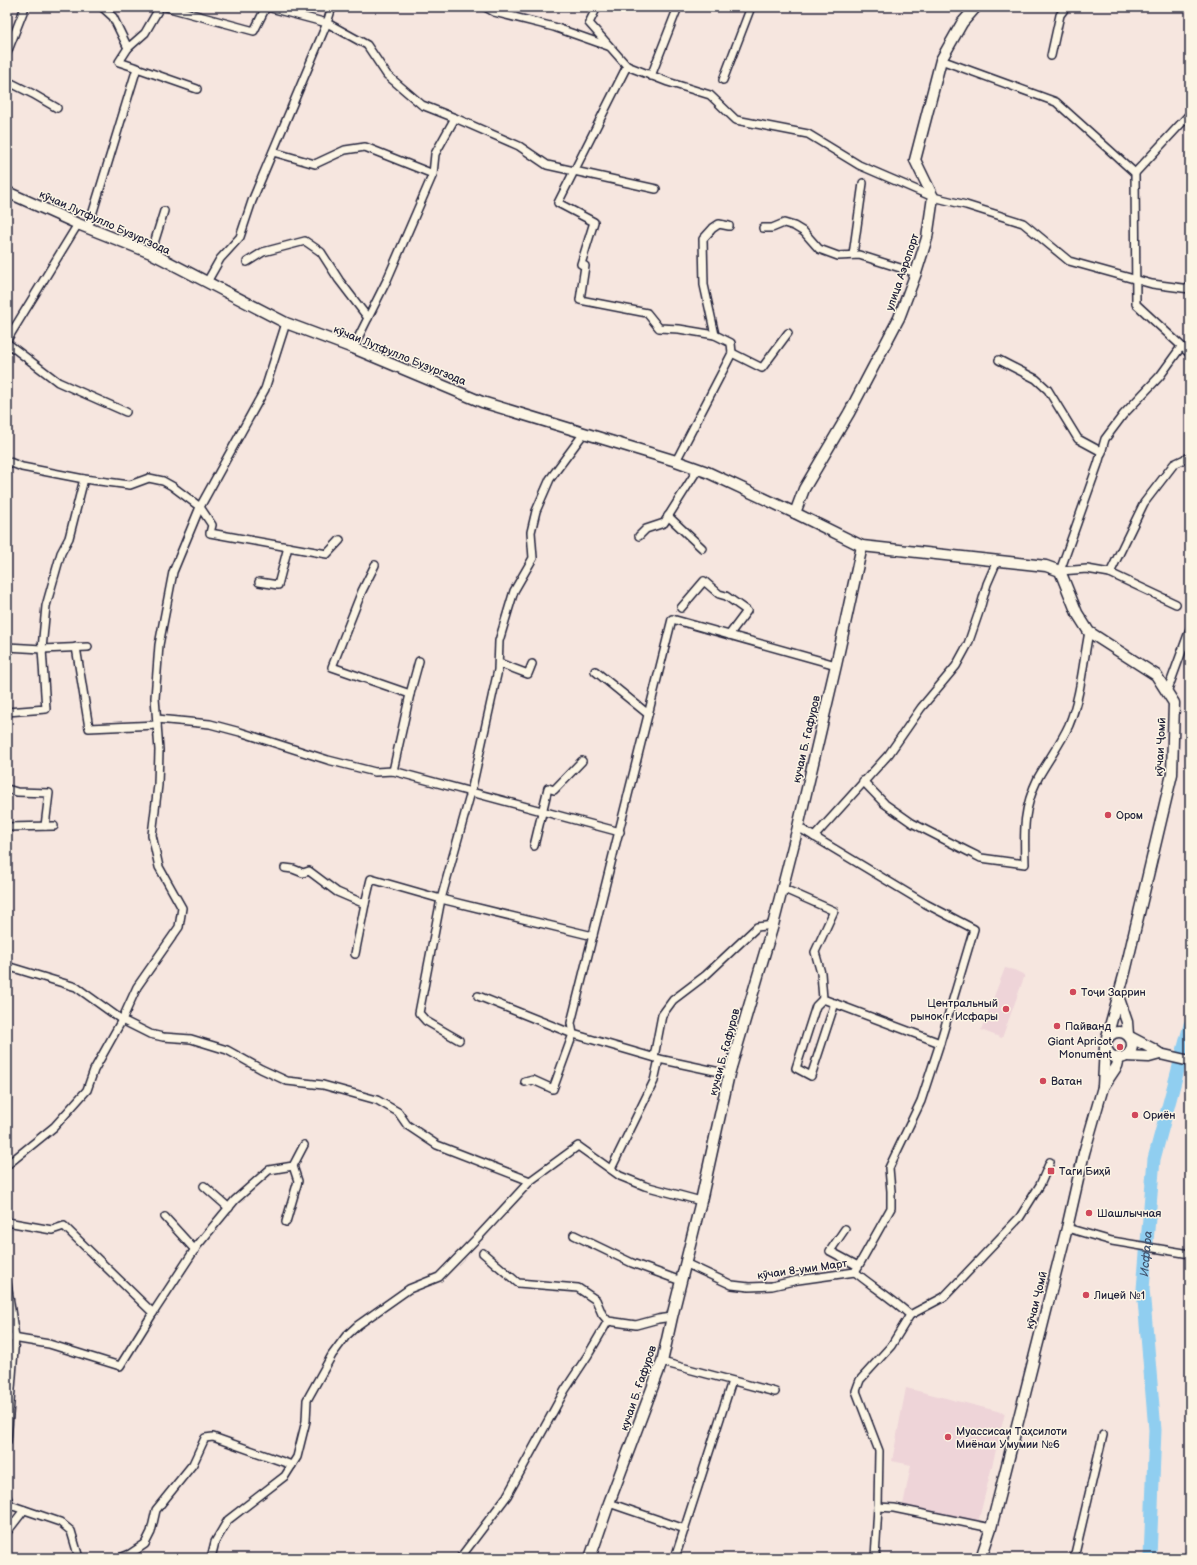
<svg xmlns="http://www.w3.org/2000/svg" width="1197" height="1565" font-family="'Balsamiq Sans',sans-serif">
<rect width="100%" height="100%" fill="#f6e6df"/>
<filter id="ink" filterUnits="userSpaceOnUse"><feTurbulence type="fractalNoise" baseFrequency=".025" numOctaves="2"/><feDisplacementMap in="SourceGraphic" scale="8" xChannelSelector="R" yChannelSelector="G"/><feConvolveMatrix kernelMatrix="1 2 1 2 8 2 1 2 1" color-interpolation-filters="sRGB"/></filter>
<g filter="url(#ink)">
<!-- built -->
<g fill="#eed4d8">
<path d="M1005 968 1014 970 1025 975 1002 1038 981 1030Z"/>
<path d="M906 1388 1005 1413 978 1523 903 1505 911 1465 892 1461Z"/>
</g>
<g fill="none" stroke-linecap="round" stroke-linejoin="round">
<!-- river -->
<path stroke="#90cef0" stroke-width="13" id="s1" d="M1150 1558 1155 1430 1143 1289 1154 1159 1190 1025"/>
<!-- street casing -->
<g stroke="#22223b" stroke-width="10">
<g id="street">
<path d="M102 7 113 17 128 48"/>
<path d="M166 7 254 31 266 7"/>
<path d="M267 7 327 23 367 45 387 75 422 105 455 118 519 146 547 165 656 189"/>
<path d="M485 7 494 12 554 27 608 46"/>
<path d="M597 7 589 23 627 66 668 82 710 95 736 120 808 134 859 165 933 197 966 205 1023 223 1069 261 1152 284 1190 289"/>
<path d="M7 53 25 7"/>
<path d="M1051 56 1060 15 1066 7"/>
<path d="M941 60 1056 102 1135 173 1136 304 1190 354"/>
<path d="M627 66 558 203 594 222 581 264 585 266 580 300 647 313 659 328 679 329 715 335"/>
<path d="M137 68 197 89"/>
<path d="M651 76 678 7"/>
<path d="M723 80 751 7"/>
<path d="M7 81 33 94 57 108"/>
<path d="M273 152 315 164 345 150 365 147 433 174"/>
<path d="M1135 173 1188 116 1190 117"/>
<path d="M88 228 137 68 119 62 128 48 145 33 160 7"/>
<path d="M763 228H772L784 223 794 226 804 232 819 249 838 256 859 255 916 273"/>
<path d="M151 253 164 211"/>
<path d="M853 255 863 183"/>
<path d="M247 262 263 252 305 241 321 252 339 280 368 318"/>
<path d="M207 282 220 259 240 237 252 201 327 23 332 7"/>
<path d="M7 340 78 224"/>
<path d="M7 343 58 382 126 412"/>
<path d="M353 348 387 280 433 174 435 154 455 118"/>
<path d="M732 353 762 368 788 333"/>
<path d="M999 360 1036 379 1048 390 1078 439 1102 452"/>
<path d="M7 461 22 467 84 479 130 485 149 478 163 481 172 486 200 507 212 525 210 533 327 554 340 540"/>
<path d="M676 461 732 353 731 343 715 335 704 285 703 239 713 228 719 224 729 226"/>
<path d="M668 516 702 548"/>
<path d="M639 536 646 529 664 523 698 469"/>
<path d="M375 565 362 591 332 667 410 694"/>
<path d="M1110 573 1144 503 1174 464 1187 458 1190 460"/>
<path d="M259 582 278 585 288 547"/>
<path d="M1176 604 1110 573 1087 569 1060 571 1098 464 1105 439 1123 415 1160 376 1181 347"/>
<path d="M681 608 704 581 719 594 726 596 747 611 729 635"/>
<path d="M7 647 42 649 88 647"/>
<path d="M76 647 89 728 157 725"/>
<path d="M499 663 528 674 532 664"/>
<path d="M595 671 648 714"/>
<path d="M1167 692 1190 629"/>
<path d="M7 712 46 709 42 649 46 606 61 553 69 538 84 479"/>
<path d="M157 719 210 724 240 732 328 760 375 772 393 771 620 832"/>
<path d="M393 771 410 694 419 661"/>
<path d="M863 781 885 804 912 823 967 851 981 858 1025 864C1024 830 1023 809 1038 778 1048 760 1061 743 1069 725 1081 696 1083 662 1089 632"/>
<path d="M7 789 17 792 49 793 45 826"/>
<path d="M7 827 54 826"/>
<path d="M798 827 926 904 974 929 940 1043 921 1101 889 1168 891 1191V1208L855 1272"/>
<path d="M814 837 889 754 921 708 956 666 968 644 980 609 987 584 997 561"/>
<path d="M534 846 548 788 554 790 582 761"/>
<path d="M285 868 293 869 303 873 309 871 337 892 365 904 371 879 441 899 593 936"/>
<path d="M782 888 834 911 815 952 821 973 823 999 940 1043"/>
<path d="M355 954 365 904"/>
<path d="M7 968 10 967 76 987 122 1020 150 1034 163 1037 191 1039 227 1050 261 1069 287 1081 323 1085 377 1100 398 1112 407 1125 437 1145 530 1181"/>
<path d="M478 996 573 1034 553 1089 533 1080 525 1082"/>
<path d="M823 999 816 1006 796 1068 811 1076 835 1003"/>
<path d="M459 1040 426 1021 419 1013 441 899 471 792 498 670 499 641 514 591 533 558 531 532 536 511 550 479 584 433"/>
<path d="M654 1057 662 1015 673 1000 706 975 757 927 773 925"/>
<path d="M729 1074 659 1059 573 1034 571 1023 672 619 836 665"/>
<path d="M7 1165 54 1127 87 1090 94 1070 122 1020 137 987 179 927 182 908 159 867 152 835 158 785 159 750 155 698 159 645 173 572 200 507 265 389 286 323"/>
<path d="M611 1169 654 1081 659 1059"/>
<path d="M204 1186 229 1208"/>
<path d="M165 1217 195 1250"/>
<path d="M7 1222 52 1230 64 1226 153 1313"/>
<path d="M286 1222 298 1181 293 1166"/>
<path d="M1067 1228 1112 1241 1190 1254"/>
<path d="M845 1229 830 1251 858 1266"/>
<path d="M574 1235 632 1263 681 1281"/>
<path d="M483 1253 518 1283 578 1288 596 1300 602 1314 608 1321 636 1325 658 1319 672 1317"/>
<path d="M685 1263 732 1285 749 1287 772 1286 798 1280 855 1272"/>
<path d="M855 1272C873 1287 893 1299 910 1315L891 1346 860 1380 856 1391 879 1451 878 1507 875 1558"/>
<path d="M7 1283 15 1337 7 1441"/>
<path d="M910 1315 944 1297 1020 1217 1040 1185 1050 1162"/>
<path d="M7 1337 49 1344 120 1366 153 1313 197 1246 235 1200 269 1170 293 1166 304 1145"/>
<path d="M662 1362 775 1392"/>
<path d="M7 1497 10 1505 60 1522 71 1531 79 1558"/>
<path d="M609 1503 685 1529"/>
<path d="M878 1507 894 1508 991 1528"/>
<path d="M7 1532 24 1510"/>
<path d="M120 1558 130 1554 145 1544 151 1532 156 1510 193 1464 205 1438 213 1437 292 1465"/>
<path d="M211 1558 215 1542 228 1520 285 1476 297 1457 306 1421 307 1400 332 1355 346 1336 358 1325 409 1289 439 1277 481 1234 530 1181 578 1146 620 1176 645 1186 701 1201"/>
<path d="M460 1558 507 1496 565 1390 588 1355 608 1321"/>
<path d="M675 1558 732 1381"/>
<path d="M1074 1558 1103 1435"/>
</g>
</g>
<!-- secondary casing -->
<g stroke="#22223b" stroke-width="13">
<g id="secondary">
<path d="M7 192 78 224 151 253 286 323 353 348 482 402 676 461 707 472 795 513 862 546 1046 566 1060 571 1077 613 1089 632 1156 675 1174 703 1172 774 1125 972 1107 1037"/>
<path d="M795 513 804 489 849 413 899 318 916 273 927 238 933 197 915 160 941 60 962 23 976 7"/>
<path d="M1118 996 1127 1022 1128 1035"/>
<circle cx="1119" cy="1045" r="13"/>
<path d="M1130 1037 1153 1049 1160 1054 1190 1061"/>
<path d="M1126 1056 1149 1057 1160 1054"/>
<path d="M1103 1087 1117 1066 1119 1058"/>
<path d="M590 1558 609 1503 662 1362 672 1317 701 1201 729 1074 773 925 798 827 836 665 862 546"/>
<path d="M981 1558 991 1528 1067 1228 1084 1153 1103 1087 1105 1046"/>
</g>
</g>
<!-- street -->
<use href="#street" stroke="#fcf5e5" stroke-width="7"/>
<!-- secondary -->
<use href="#secondary" stroke="#fcf5e5" stroke-width="10"/>
</g>
</g>
<!-- markers -->
<g fill="#d1495b" stroke="#fcf5e5" stroke-width="1.5">
<circle cx="1108" cy="815" r="4"/>
<circle cx="1073" cy="992" r="4"/>
<circle cx="1006" cy="1009" r="4"/>
<circle cx="1057" cy="1026" r="4"/>
<circle cx="1120" cy="1047" r="4"/>
<circle cx="1043" cy="1081" r="4"/>
<circle cx="1135" cy="1115" r="4"/>
<rect x="1047" y="1167" width="8" height="8" rx="2"/>
<circle cx="1089" cy="1213" r="4"/>
<circle cx="1086" cy="1295" r="4"/>
<circle cx="948" cy="1437" r="4"/>
</g>
<g text-anchor="middle" stroke-width="3" stroke-linejoin="round" paint-order="stroke">
<!-- street labels -->
<g font-size="11" fill="#22223b" stroke="#fcf5e5">
<text transform="translate(105 222) rotate(24)" y="4">кӯчаи Лутфулло Бузургзода</text>
<text transform="translate(902 272) rotate(-71)" y="4">улица Аэропорт</text>
<text transform="translate(400 355) rotate(22)" y="4">кӯчаи Лутфулло Бузургзода</text>
<text transform="translate(806 739) rotate(-77)" y="4">кучаи Б. Ғафуров</text>
<text transform="translate(1160 747) rotate(-87)" y="4">кӯчаи Ҷомӣ</text>
<text transform="translate(724 1052) rotate(-75)" y="4">кучаи Б. Ғафуров</text>
<text transform="translate(802 1269) rotate(-8)" y="4">кӯчаи 8-уми Март</text>
<text transform="translate(1036 1300) rotate(-76)" y="4">кӯчаи Ҷомӣ</text>
<text transform="translate(638 1388) rotate(-71)" y="4">кучаи Б. Ғафуров</text>
</g>
<!-- poi labels -->
<g font-size="11" fill="#22223b" stroke="#fcf5e5" text-anchor="start">
<text x="1116" y="819">Ором</text>
<text x="1081" y="996">Тоҷи Заррин</text>
<text x="998" y="1007" text-anchor="end">Центральный<tspan x="998" dy="13">рынок г. Исфары</tspan></text>
<text x="1065" y="1030">Пайванд</text>
<text x="1112" y="1045" text-anchor="end">Giant Apricot<tspan x="1112" dy="13">Monument</tspan></text>
<text x="1051" y="1085">Ватан</text>
<text x="1143" y="1119">Ориён</text>
<text x="1059" y="1175">Таги Биҳӣ</text>
<text x="1097" y="1217">Шашлычная</text>
<text x="1094" y="1299">Лицей №1</text>
<text x="956" y="1435">Муассисаи Таҳсилоти<tspan x="956" dy="13">Миёнаи Умумии №6</tspan></text>
</g>
<!-- water labels -->
<g font-size="12" font-style="italic" fill="#435671" stroke="#fcf5e5">
<text dy="4" stroke="none"><textPath href="#s1" startOffset="305">Исфара</textPath></text>
</g>
</g>
<!-- margin -->
<rect width="1197" height="1565" fill="none" stroke="#fcf5e5" stroke-width="24"/>
<rect x="12" y="12" width="1173" height="1541" fill="none" stroke="#22223b" stroke-width="1.5" filter="url(#ink)"/>
</svg>
